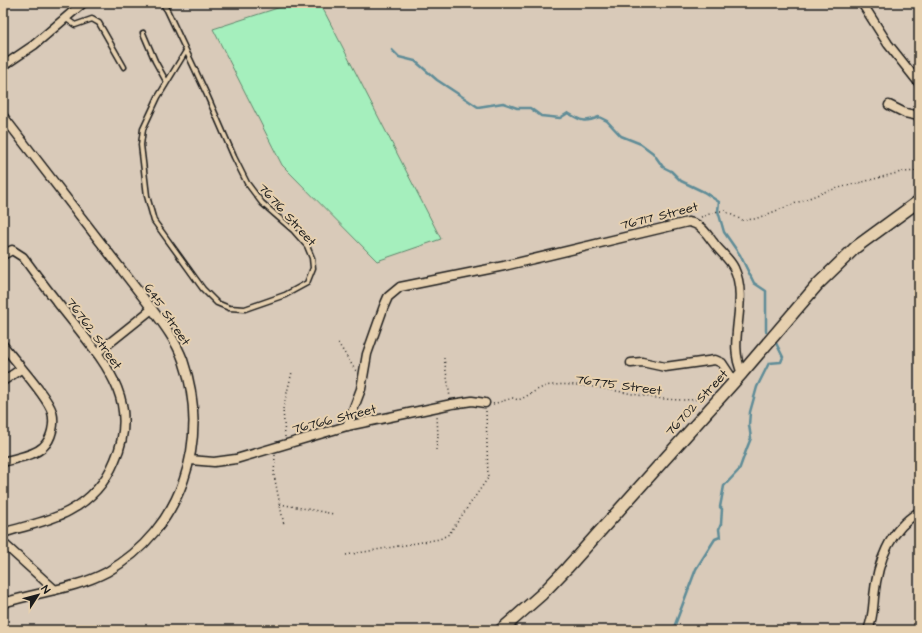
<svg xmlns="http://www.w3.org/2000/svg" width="922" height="633" font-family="'Architects Daughter',sans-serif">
<rect width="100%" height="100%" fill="#d9cab9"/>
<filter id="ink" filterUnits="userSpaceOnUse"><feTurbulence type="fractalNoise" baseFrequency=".025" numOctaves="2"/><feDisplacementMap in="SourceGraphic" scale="8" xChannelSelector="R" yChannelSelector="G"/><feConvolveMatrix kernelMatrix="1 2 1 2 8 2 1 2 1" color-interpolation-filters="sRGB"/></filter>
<g filter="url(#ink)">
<!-- pitch -->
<path fill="#a5efbd" stroke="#60866c" d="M293 3H320L441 239 377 261 282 165 213 29Z"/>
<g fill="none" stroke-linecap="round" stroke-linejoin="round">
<!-- stream -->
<g stroke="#5e8c97" stroke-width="2.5">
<path d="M392 50 399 57 415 61 437 80 478 107 503 103 517 108H530L541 116 560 118 568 113C581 121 584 123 599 117L607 121 621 136 641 144 653 153 663 167 671 171 681 181 704 192 719 202 718 211 724 232 740 255 754 283 766 291V331"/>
<path d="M673 630 696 569 715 539 720 537 719 529 721 524 722 509 720 507 724 486 739 470 747 448 751 438 749 425 750 412 757 387 769 363 781 362 783 357 776 343"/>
</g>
<!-- lane casing -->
<g stroke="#1c1c1c" stroke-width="7">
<g id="lane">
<path d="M162 3 167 10 207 95 234 157 247 183 262 203 293 230 307 246 312 258 313 268 307 283 285 295 245 309 229 308 217 303 203 289 154 221 147 196 141 145 143 129 158 97 186 51"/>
<path d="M65 18 75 25 92 19 99 23 124 67"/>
<path d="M143 33 155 61 166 81"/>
</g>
</g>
<!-- street casing -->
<g stroke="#1c1c1c" stroke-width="11">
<g id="street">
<path d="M862 3 888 44 919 83"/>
<path d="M3 66 34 45 83 3"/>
<path d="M889 105 905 113 919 116"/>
<path d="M3 116 152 309C164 325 176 341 183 360 211 441 182 529 107 572 75 589 37 592 3 603"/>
<path d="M3 255 12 250 23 257C39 279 56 301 73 322 107 365 140 403 115 460 106 482 90 500 69 511 49 522 24 526 3 533"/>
<path d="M3 345C14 360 48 397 52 412 55 423 52 439 43 447 34 456 15 458 3 462"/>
<path d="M97 353 152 309"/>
<path d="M631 363 642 362 665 367 715 360 722 363 734 381"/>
<path d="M3 381 21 369"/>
<path d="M347 426 361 389 367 354 384 306 388 297 400 287 504 266 688 222C700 223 706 233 713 242 719 251 729 258 734 268 750 302 726 341 742 373"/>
<path d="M190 460 214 462 236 459 347 426 452 404 472 401 485 403"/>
<path d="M3 543 55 590"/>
<path d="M868 630C873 618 873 609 874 597 877 564 889 530 919 512"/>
</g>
</g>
<!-- secondary casing -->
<g stroke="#1c1c1c" stroke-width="14">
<path id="secondary" d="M501 630 542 594 567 568 742 373 818 284 856 247 919 201"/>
</g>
<!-- path -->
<g stroke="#1c1c1c" stroke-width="1.5" stroke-dasharray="1 3" stroke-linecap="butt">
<path d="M701 217 718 211H724L742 220 755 219 827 191 901 172 919 171"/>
<path d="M338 343 356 371"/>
<path d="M444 358 450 397"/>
<path d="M493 404 513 398 518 400C530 396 539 386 552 385 605 381 653 407 707 398"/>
<path d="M285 437 283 409 292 372"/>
<path d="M436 450 438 437 437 415"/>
<path d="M275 455 274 475 284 525"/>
<path d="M280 504 334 514"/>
<path d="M346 555 440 539 449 534 488 478 486 411"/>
</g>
<!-- lane -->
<use href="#lane" stroke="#e6d0af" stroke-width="4"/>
<!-- street -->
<use href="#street" stroke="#e6d0af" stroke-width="8"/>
<!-- secondary -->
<use href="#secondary" stroke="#e6d0af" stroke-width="11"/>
</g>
</g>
<g text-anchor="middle" stroke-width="4" stroke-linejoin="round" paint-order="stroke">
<!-- street labels -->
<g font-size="13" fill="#1c1c1c" stroke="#e6d0af">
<text transform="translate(288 214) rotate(48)" y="5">76716 Street</text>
<text transform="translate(659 215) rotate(-14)" y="5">76717 Street</text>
<text transform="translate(168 314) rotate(56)" y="5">645 Street</text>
<text transform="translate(95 333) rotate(54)" y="5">76762 Street</text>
<text transform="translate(619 384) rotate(8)" y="5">76775 Street</text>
<text transform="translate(696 402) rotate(-47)" y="5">76702 Street</text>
<text transform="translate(334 418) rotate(-14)" y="5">76766 Street</text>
</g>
</g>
<!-- margin -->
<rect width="922" height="633" fill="none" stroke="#e6d0af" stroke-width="16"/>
<rect x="8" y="8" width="906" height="617" fill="none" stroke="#1c1c1c" stroke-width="1.5" filter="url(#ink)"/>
<!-- north arrow -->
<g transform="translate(38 595) rotate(54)" stroke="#e6d0af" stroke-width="3" paint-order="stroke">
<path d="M0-3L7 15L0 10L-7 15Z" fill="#1c1c1c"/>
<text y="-6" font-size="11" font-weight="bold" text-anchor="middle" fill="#1c1c1c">N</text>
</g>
</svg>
